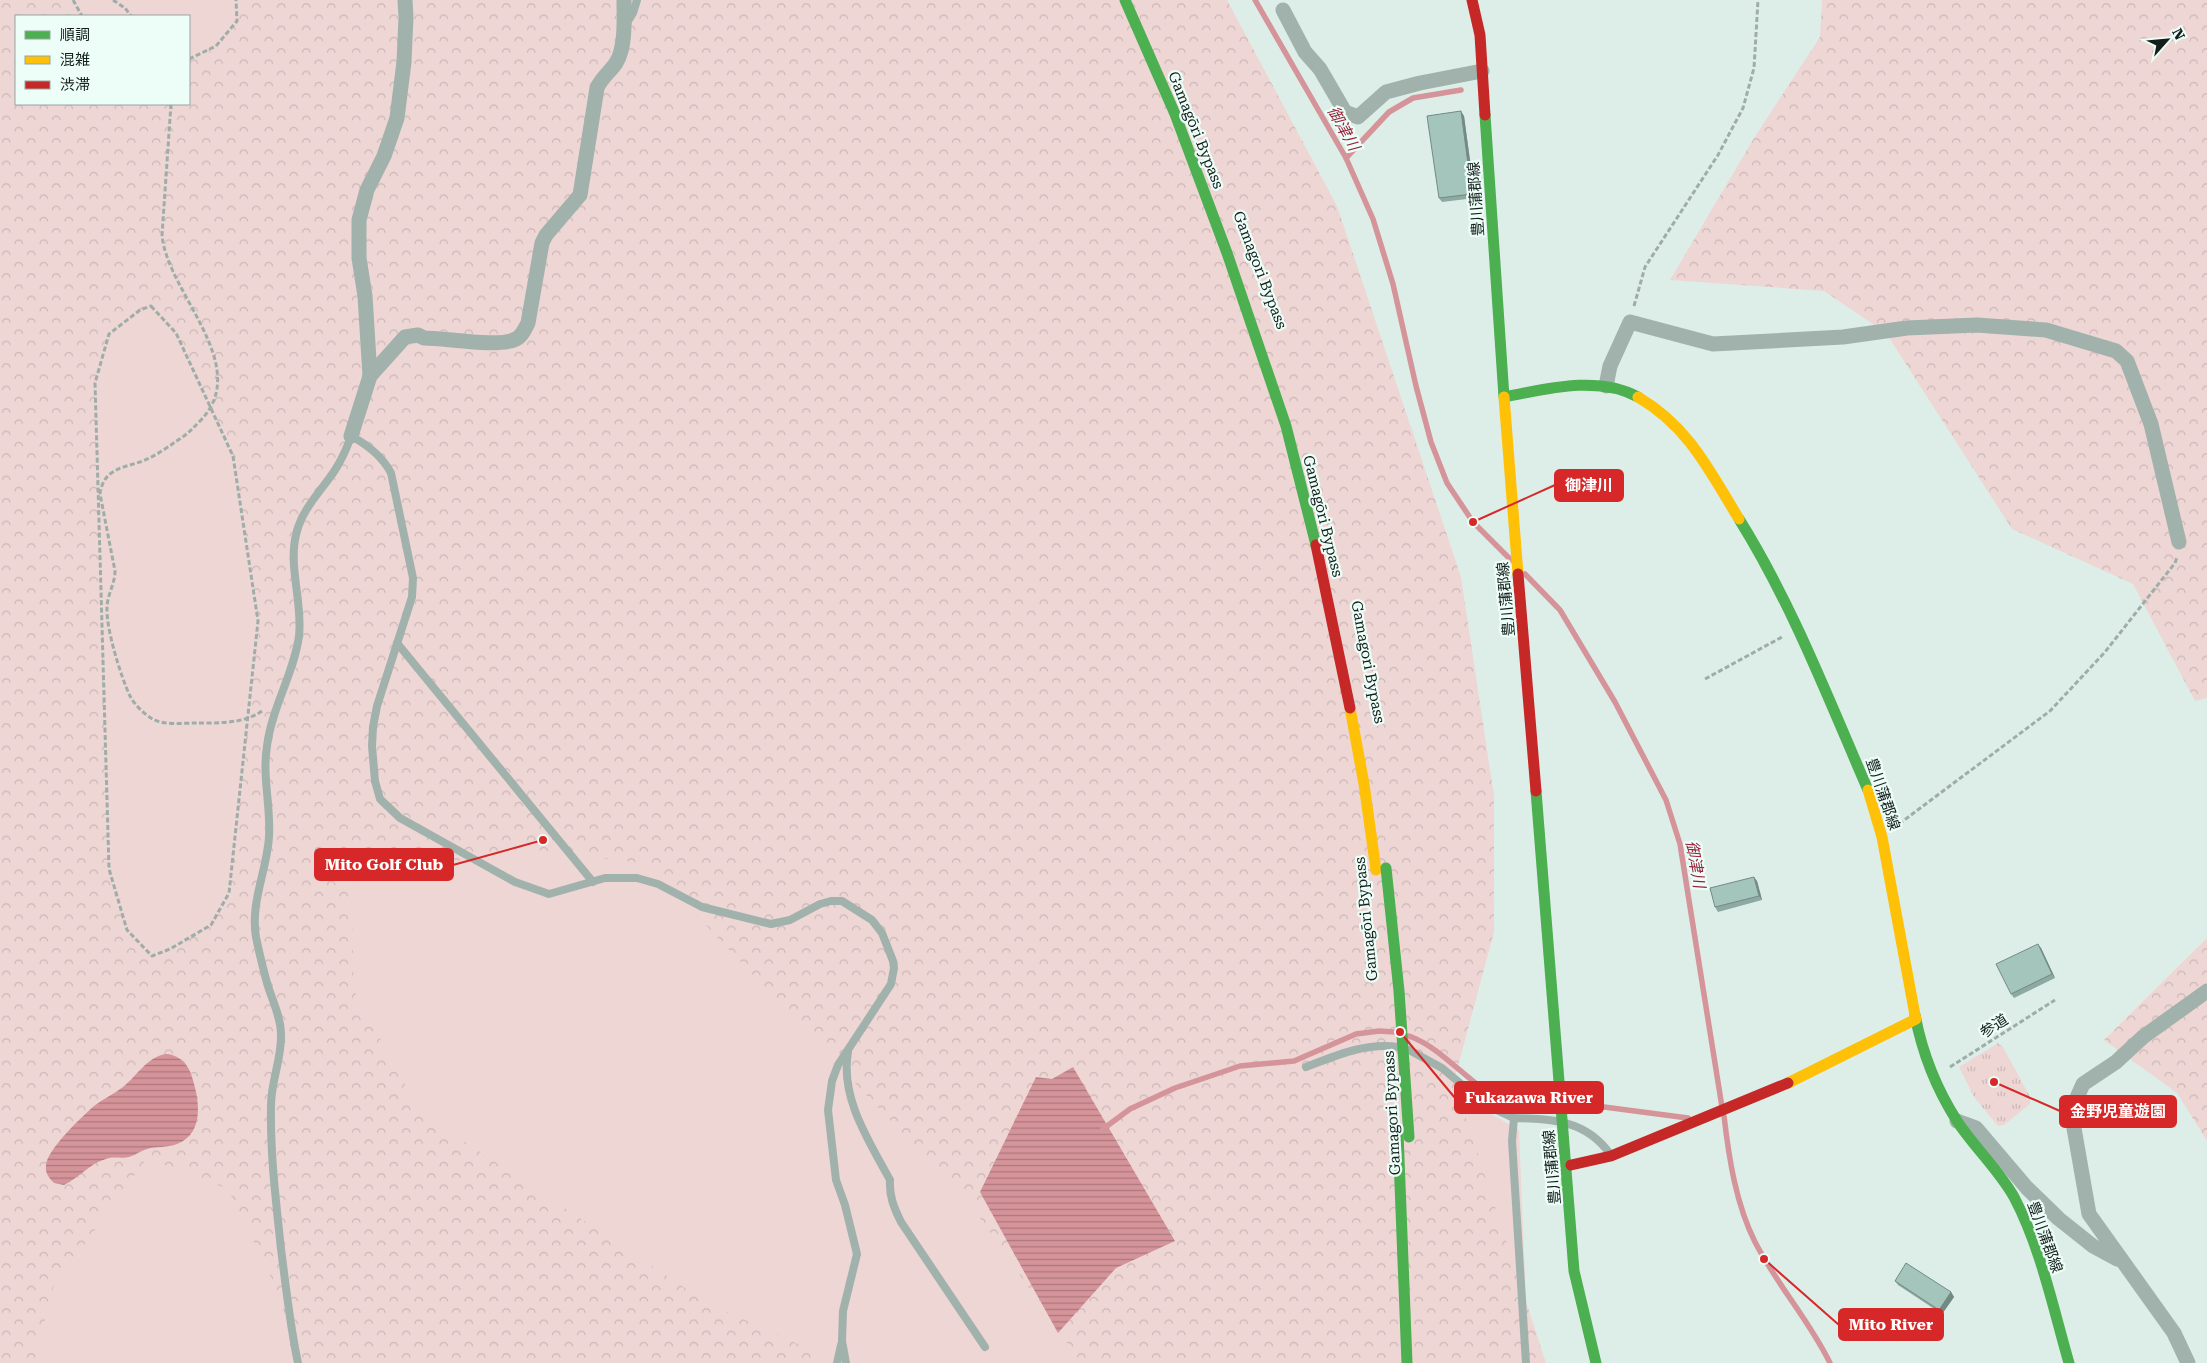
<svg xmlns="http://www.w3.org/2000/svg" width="2207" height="1363" font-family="'Roboto Serif','Noto Sans JP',serif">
<defs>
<pattern id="forest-crowns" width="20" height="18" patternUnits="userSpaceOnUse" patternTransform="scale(1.25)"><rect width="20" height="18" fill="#eed6d5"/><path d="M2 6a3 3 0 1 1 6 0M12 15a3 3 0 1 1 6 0" fill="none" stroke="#cbb7b6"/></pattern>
<pattern id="park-tufts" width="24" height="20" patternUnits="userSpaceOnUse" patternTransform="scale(1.25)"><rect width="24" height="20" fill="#eed6d5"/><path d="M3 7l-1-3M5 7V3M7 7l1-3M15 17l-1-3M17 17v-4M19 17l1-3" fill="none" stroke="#cbb7b6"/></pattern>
<pattern id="water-rules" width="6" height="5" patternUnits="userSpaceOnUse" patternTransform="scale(1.25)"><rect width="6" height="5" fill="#d59499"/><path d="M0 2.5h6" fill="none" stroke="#ac787c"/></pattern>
</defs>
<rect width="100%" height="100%" fill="#ddeee8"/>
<!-- grass -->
<path fill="#eed6d5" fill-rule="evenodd" d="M0 0H857L1449 1081 1483 1109 1519 1130 1525 1277 1526 1363H0ZM16 16H189V104H16Z"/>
<!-- forest -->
<g fill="url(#forest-crowns)" fill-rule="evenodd">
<path d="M0 0H73L82 16H16V104H189V59L216 46 237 21 236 0H1227L1337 206 1461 577 1494 796V932L1454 1081 1546 1363H1081L973 1208 648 864 522 848 351 882 354 991 420 1112 706 1302 839 1363H293L281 1298 228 1189 147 1158 53 1288 34 1363H0ZM151 307 176 333 233 456 258 621 229 893 211 925 170 949 153 956 127 930 109 869 95 383 109 334 140 310Z"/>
<path d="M1822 0H2207V698L2195 701 2133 584 2012 529 1886 333 1824 291 1670 280 1754 138 1820 37Z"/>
<path d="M2207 938V1141L2177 1093 2104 1040Z"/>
</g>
<!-- park -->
<path fill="url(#park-tufts)" d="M1998 1043 2003 1047 2030 1097V1104L2004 1125 1998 1126 1974 1097 1959 1067Z"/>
<!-- water -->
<g fill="url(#water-rules)">
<path d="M165 1054C177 1054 187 1062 191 1074 199 1097 206 1133 177 1144 167 1148 156 1146 147 1149 141 1151 135 1155 129 1157 122 1159 113 1156 106 1159 90 1163 79 1178 64 1185L54 1183C49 1178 45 1173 46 1166 46 1150 82 1117 94 1106 103 1099 114 1094 123 1087 138 1075 145 1059 165 1054Z"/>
<path d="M1073 1067 1175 1241 1116 1268 1058 1333 980 1192 1036 1077 1052 1079Z"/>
</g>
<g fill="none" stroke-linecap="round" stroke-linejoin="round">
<!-- stream -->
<g stroke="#d59499" stroke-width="5.5">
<path d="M1255 0 1346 158 1373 219 1393 284 1416 386 1431 442 1447 483 1473 522 1511 560"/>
<path d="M1346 158 1389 112 1413 98 1461 90"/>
<path d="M1525 574 1560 610 1615 702 1666 800 1680 844 1722 1107"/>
<path d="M1409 1036C1448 1050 1474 1093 1510 1102 1523 1106 1542 1102 1556 1102"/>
<path d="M1566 1102 1688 1118"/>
<path d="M1724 1116C1729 1159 1736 1204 1755 1242 1777 1285 1809 1320 1830 1363"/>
<path d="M1103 1129 1130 1109 1175 1088 1240 1066 1294 1061 1356 1034 1379 1031 1395 1032"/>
</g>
<!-- path -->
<g stroke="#9fada8" stroke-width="3" stroke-dasharray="5 2.5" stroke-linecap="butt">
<path d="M73 0 82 16"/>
<path d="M113 0 125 8 131 16"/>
<path d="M189 59 216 46 237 21 236 0"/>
<path d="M171 104 162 235C167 293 253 365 201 420 193 428 188 434 178 440 168 447 157 455 145 460 134 465 120 466 110 474 104 479 101 486 100 494L115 571C115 584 107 595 107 608 106 629 121 677 130 696 134 704 143 713 151 718 163 726 182 723 196 723 217 723 244 724 262 711"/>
<path d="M151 306 176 333 233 456 258 621 229 893 211 925 170 949 152 956 127 930 109 869 95 383 109 334 140 310Z"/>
<path d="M1634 306 1645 267 1718 155 1743 108 1754 68 1758 0"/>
<path d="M1705 679 1782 637"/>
<path d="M1899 824 2050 711 2105 652 2175 563 2177 557"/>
<path d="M1950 1067 2055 1000"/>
</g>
<!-- lane -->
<g stroke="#a1b2ac" stroke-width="8">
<path d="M627 23 633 13 637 0"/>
<path d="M397 643 593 882"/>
<path d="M1409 1050 1442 1068 1486 1105 1514 1118"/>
<path d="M848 1052C840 1098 869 1141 890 1180 889 1196 894 1208 901 1222L985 1347"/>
<path d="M1306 1067C1335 1056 1366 1042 1398 1047"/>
<path d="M298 1363C290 1326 286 1287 281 1249 276 1201 270 1154 271 1105 271 1081 282 1058 281 1034 281 1017 272 1000 267 983 263 968 259 952 256 937 250 903 267 870 269 837 271 806 262 777 267 746 272 707 294 673 299 636 303 601 287 565 297 531 303 508 322 490 335 470 342 459 347 448 351 436 368 445 382 456 391 473L413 578 412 597 377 706 373 727 372 746 375 781 380 799 400 818 515 882 549 894 605 878H637L658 884 702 907 771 924 790 920 820 904 831 901H842L872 920 882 933 893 961 894 968 891 984 838 1065 832 1081 828 1110 836 1180 845 1205 857 1254 843 1311 842 1341 846 1363"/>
<path d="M837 1363 841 1345"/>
<path d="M1526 1363 1512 1141 1514 1118C1552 1119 1586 1120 1610 1154"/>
</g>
<!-- street -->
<g stroke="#a1b2ac" stroke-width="15">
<path d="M1283 10 1305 52 1320 69 1345 112 1358 117 1386 92 1420 83 1482 71"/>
<path d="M370 376 365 296 359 258V220L367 190 384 156 397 118 404 62 406 17 405 0"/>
<path d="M1606 386 1610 366 1630 322 1713 344 1843 337 1907 328 1977 325 2046 330 2116 351 2127 361 2151 424 2179 542"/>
<path d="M351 436 370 376 405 337 418 335 424 338C446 338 499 348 516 339 522 336 525 329 528 323L542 243 546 235 580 195 597 88C602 77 610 72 616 63 626 47 624 18 624 0"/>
<path d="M1957 1121 1976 1128 2027 1188 2059 1219 2093 1246 2117 1259"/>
<path d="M2188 1363 2174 1333 2089 1214 2071 1111 2083 1084 2116 1062 2143 1037 2207 991"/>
</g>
<!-- fast -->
<g stroke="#4caf50" stroke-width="11">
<path d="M1125 0 1175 114 1227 253 1286 426 1316 545"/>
<path d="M1485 115 1504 397C1546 389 1598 375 1638 397"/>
<path d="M1739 519C1792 604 1828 698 1868 790"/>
<path d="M1536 791 1574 1271 1596 1363"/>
<path d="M1915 1015C1922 1052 1936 1088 1957 1121 1974 1147 1998 1169 2014 1197 2041 1248 2053 1308 2069 1363"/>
<path d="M1398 1133 1407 1363"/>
</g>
<!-- slow -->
<g stroke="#ffc107" stroke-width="11">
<path d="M1504 397 1518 574"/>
<path d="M1638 397C1689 427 1709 470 1739 519"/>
<path d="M1350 708 1364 784 1376 870"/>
<path d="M1868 790 1882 837 1915 1015"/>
<path d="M1788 1083 1916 1019"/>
</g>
<!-- jam -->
<g stroke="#c62828" stroke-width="11">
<path d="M1472 0 1480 35 1485 115"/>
<path d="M1316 545 1350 708"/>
<path d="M1518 574 1536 791"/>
<path d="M1571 1165 1611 1156 1788 1083"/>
</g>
<!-- fast-bridge -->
<path stroke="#4caf50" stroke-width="11" d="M1386 868 1399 991 1409 1137"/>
</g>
<!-- wall -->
<g fill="#8da9a2">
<path d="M1464 116 1475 198 1442 202 1439 198Z"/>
<path d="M1757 881 1762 900 1718 912 1715 907Z"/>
<path d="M2041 948 2055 978 2014 998 2011 994Z"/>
<path d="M1895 1281 1951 1292 1954 1297 1942 1314 1898 1285Z"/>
</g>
<!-- shaded-wall -->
<g fill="#738a84">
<path d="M1461 111 1464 116 1475 198 1472 194Z"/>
<path d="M1754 877 1757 881 1762 900 1759 896Z"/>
<path d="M2038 944 2041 948 2055 978 2052 974Z"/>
<path d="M1951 1292 1954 1297 1942 1314 1939 1310Z"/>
</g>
<!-- building -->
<g fill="#a4c5bc" stroke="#738a84">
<path d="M1461 111 1472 194 1439 198 1427 116Z"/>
<path d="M1754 877 1759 896 1715 907 1710 888Z"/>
<path d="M2038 944 2052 974 2011 994 1996 964Z"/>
<path d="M1906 1263 1951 1292 1939 1310 1895 1281Z"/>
</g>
<g text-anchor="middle" stroke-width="4.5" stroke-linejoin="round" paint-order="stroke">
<!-- street labels -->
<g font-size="15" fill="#141e1b" stroke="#edfef8">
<text transform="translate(1196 130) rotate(68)" y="5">Gamagōri Bypass</text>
<text transform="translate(1476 199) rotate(-94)" y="5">豊川蒲郡線</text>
<text transform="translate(1260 270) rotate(69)" y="5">Gamagori Bypass</text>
<text transform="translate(1323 516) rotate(76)" y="5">Gamagōri Bypass</text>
<text transform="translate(1506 599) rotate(-95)" y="5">豊川蒲郡線</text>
<text transform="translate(1368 662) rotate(79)" y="5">Gamagori Bypass</text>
<text transform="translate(1883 794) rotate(71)" y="5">豊川蒲郡線</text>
<text transform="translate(1366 919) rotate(-96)" y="5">Gamagōri Bypass</text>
<text transform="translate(1994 1026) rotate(-33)" y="5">参道</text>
<text transform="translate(1392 1113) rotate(-93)" y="5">Gamagori Bypass</text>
<text transform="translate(1552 1167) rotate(-95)" y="5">豊川蒲郡線</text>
<text transform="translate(2045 1237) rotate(70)" y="5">豊川蒲郡線</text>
</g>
<!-- water labels -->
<g font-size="16" font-style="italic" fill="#992139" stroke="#edfef8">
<text transform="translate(1344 128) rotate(61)" y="6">御津川</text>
<text transform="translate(1696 864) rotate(80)" y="6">御津川</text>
</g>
</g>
<!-- callouts -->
<path fill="none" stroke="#d62828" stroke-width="2" d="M1473 522L1555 485M543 840L453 865M1400 1032L1455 1098M1994 1082L2060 1111M1764 1259L1839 1325"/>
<g fill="#d62828" stroke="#edfef8" stroke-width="2">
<circle cx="1473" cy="522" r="5"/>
<circle cx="543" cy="840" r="5"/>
<circle cx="1400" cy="1032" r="5"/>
<circle cx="1994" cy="1082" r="5"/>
<circle cx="1764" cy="1259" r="5"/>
</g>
<g fill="#d62828" stroke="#d62828" stroke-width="2">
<rect x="1555" y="470" width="68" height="31" rx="5"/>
<rect x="315" y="849" width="138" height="31" rx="5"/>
<rect x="1455" y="1082" width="148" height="31" rx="5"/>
<rect x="2060" y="1096" width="116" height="31" rx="5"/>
<rect x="1839" y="1309" width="104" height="31" rx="5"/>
</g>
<g font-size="16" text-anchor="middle" font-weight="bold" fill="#fff">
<text x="1589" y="491">御津川</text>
<text x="384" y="870">Mito Golf Club</text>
<text x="1529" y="1103">Fukazawa River</text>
<text x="2118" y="1117">金野児童遊園</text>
<text x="1891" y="1330">Mito River</text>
</g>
<!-- legend -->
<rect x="15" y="15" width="175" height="90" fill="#edfef8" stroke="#96a4a0"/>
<rect x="25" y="31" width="25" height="8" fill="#4caf50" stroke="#96a4a0"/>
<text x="60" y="40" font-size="15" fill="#141e1b">順調</text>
<rect x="25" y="56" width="25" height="8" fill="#ffc107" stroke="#96a4a0"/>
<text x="60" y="65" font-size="15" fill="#141e1b">混雑</text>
<rect x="25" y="81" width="25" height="8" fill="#c62828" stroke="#96a4a0"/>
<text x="60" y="90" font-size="15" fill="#141e1b">渋滞</text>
<!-- north arrow -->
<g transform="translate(2167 40) rotate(63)" stroke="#edfef8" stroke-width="4" paint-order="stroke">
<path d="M0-4L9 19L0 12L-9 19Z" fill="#141e1b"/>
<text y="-8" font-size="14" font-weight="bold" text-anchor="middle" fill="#141e1b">N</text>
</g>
</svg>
